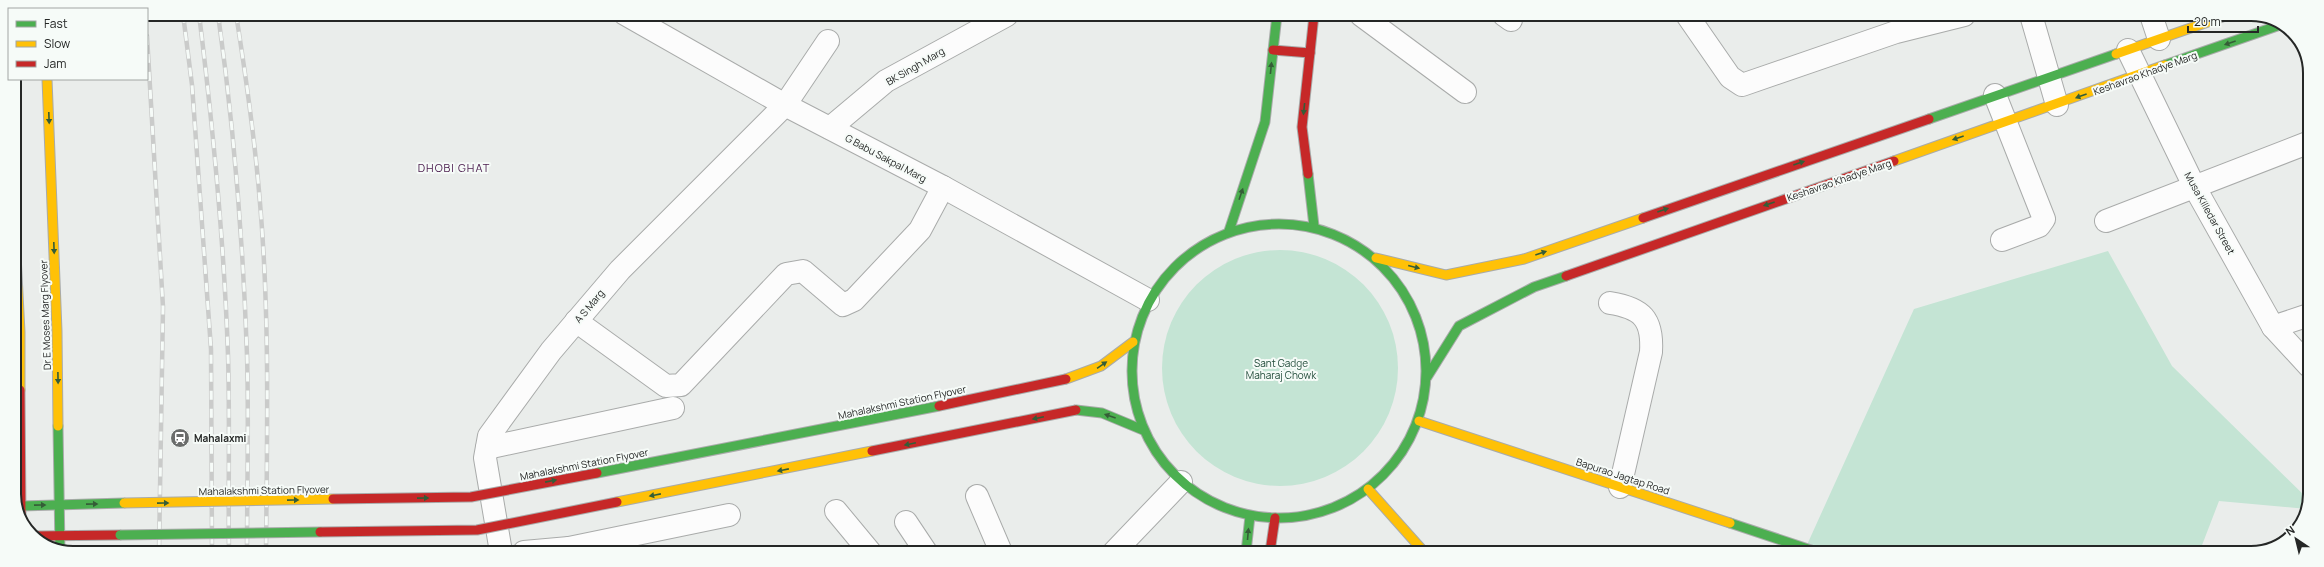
<svg xmlns="http://www.w3.org/2000/svg" width="2324" height="567" font-family="Manrope,sans-serif">
<rect width="100%" height="100%" fill="#eaedeb"/>
<!-- green -->
<g fill="#c4e4d4">
<circle cx="1280" cy="368" r="118"/>
<path d="M2108 251 2172 366 2309 500 2307 509 2219 501 2199 553H1822L1806 547 1914 309Z"/>
</g>
<g fill="none" stroke-linecap="round" stroke-linejoin="round">
<!-- street casing -->
<g stroke="#a9abaa" stroke-width="24">
<g id="street">
<path d="M625 14 785 105 943 187 1148 300"/>
<path d="M1361 15 1465 92"/>
<path d="M1504 15 1511 20"/>
<path d="M1687 15 1730 77 1742 85 1896 32 1964 15"/>
<path d="M2031 15 2057 105"/>
<path d="M2151 15 2159 39"/>
<path d="M2128 50 2194 186 2273 327 2309 366"/>
<path d="M1995 95 2044 219 2039 226 2002 240"/>
<path d="M830 128 886 81 1007 15"/>
<path d="M2106 221 2310 142"/>
<path d="M1610 303C1642 308 1653 319 1651 352L1620 487"/>
<path d="M576 321 666 386 681 385 786 274 803 271 843 305 854 300 920 230 943 187"/>
<path d="M2273 327 2309 315"/>
<path d="M487 448 673 408"/>
<path d="M977 496 1001 552"/>
<path d="M836 511 870 552"/>
<path d="M906 522 926 552"/>
<path d="M501 552 485 458 489 436 551 351 620 270 785 105 828 41"/>
<path d="M524 552 569 548"/>
<path d="M571 552 569 548 729 515"/>
<path d="M1114 552 1181 482"/>
</g>
</g>
<!-- fast casing -->
<g stroke="#a9abaa" stroke-width="11">
<g id="fast">
<path d="M2165 65 2280 25"/>
<path d="M1929 119 2116 54"/>
<path d="M1308 174 1314 226"/>
<circle cx="1279" cy="371" r="147"/>
<path d="M1229 231 1265 122 1277 15"/>
<path d="M1427 377 1459 326 1534 287 1566 276"/>
<path d="M1076 410 1102 413 1143 430"/>
<path d="M58 426 60 551"/>
<path d="M21 506 124 503"/>
<path d="M1730 523 1820 553"/>
<path d="M1246 552 1250 516"/>
</g>
</g>
<!-- slow casing -->
<g stroke="#a9abaa" stroke-width="11">
<g id="slow">
<path d="M2116 54 2228 15"/>
<path d="M47 79 57 331 58 426"/>
<path d="M1894 161 2165 65"/>
<path d="M14 217 20 332V390"/>
<path d="M1376 258 1446 275 1524 259 1643 218"/>
<path d="M1066 379 1101 366 1133 342"/>
<path d="M1419 421 1730 523"/>
<path d="M1368 489 1425 553"/>
</g>
</g>
<!-- jam casing -->
<g stroke="#a9abaa" stroke-width="11">
<g id="jam">
<path d="M1273 50 1310 53"/>
<path d="M1308 174 1302 127 1314 15"/>
<path d="M1643 218 1929 119"/>
<path d="M1566 276 1894 161"/>
<path d="M20 390 21 516"/>
<path d="M34 536 120 535"/>
<path d="M1270 552 1275 518"/>
</g>
</g>
<!-- street -->
<use href="#street" stroke="#fcfcfc" stroke-width="22"/>
<!-- fast -->
<use href="#fast" stroke="#4caf50" stroke-width="9"/>
<!-- slow -->
<use href="#slow" stroke="#ffc107" stroke-width="9"/>
<!-- jam -->
<use href="#jam" stroke="#c62828" stroke-width="9"/>
<!-- rail casing -->
<g stroke="#cacbca" stroke-width="4.5">
<g id="rail">
<path d="M183 14 192 85 211 349 212 552"/>
<path d="M199 14C213 127 224 241 228 355 230 421 228 486 229 552"/>
<path d="M218 14C234 127 243 241 247 355 249 420 247 486 247 552"/>
<path d="M236 14C246 77 255 140 260 203 270 319 267 436 266 552"/>
<path d="M147 36 163 307 159 552"/>
</g>
</g>
<!-- rail -->
<use href="#rail" stroke="#f6fbf8" stroke-width="3" stroke-dasharray="9" stroke-linecap="butt"/>
<!-- fast-bridge casing -->
<g stroke="#a9abaa" stroke-width="11" stroke-linecap="butt">
<g id="fast-bridge">
<path d="M597 473 939 406"/>
<path d="M120 535 320 532"/>
</g>
</g>
<!-- slow-bridge casing -->
<g stroke="#a9abaa" stroke-width="11" stroke-linecap="butt">
<g id="slow-bridge">
<path d="M617 502 872 451"/>
<path d="M124 503 333 499"/>
</g>
</g>
<!-- jam-bridge casing -->
<g stroke="#a9abaa" stroke-width="11" stroke-linecap="butt">
<g id="jam-bridge">
<path d="M939 406 1066 379"/>
<path d="M872 451 1076 410"/>
<path d="M333 499 471 497 597 473"/>
<path d="M320 532 477 530 617 502"/>
</g>
</g>
<!-- fast-bridge -->
<use href="#fast-bridge" stroke="#4caf50" stroke-width="9"/>
<!-- slow-bridge -->
<use href="#slow-bridge" stroke="#ffc107" stroke-width="9"/>
<!-- jam-bridge -->
<use href="#jam-bridge" stroke="#c62828" stroke-width="9"/>
</g>
<!-- one-way arrows -->
<defs><path id="oneway-solid" d="M-6-.8H1V-3.2L6.5 0L1 3.2V.8H-6Z"/></defs>
<g fill="#355d37">
<use href="#oneway-solid" transform="translate(2230 43) rotate(161)"/>
<use href="#oneway-solid" transform="translate(1271 68) rotate(-84)"/>
<use href="#oneway-solid" transform="translate(2081 96) rotate(160)"/>
<use href="#oneway-solid" transform="translate(1304 109) rotate(96)"/>
<use href="#oneway-solid" transform="translate(49 118) rotate(88)"/>
<use href="#oneway-solid" transform="translate(1958 138) rotate(161)"/>
<use href="#oneway-solid" transform="translate(1799 163) rotate(-19)"/>
<use href="#oneway-solid" transform="translate(1241 194) rotate(-71)"/>
<use href="#oneway-solid" transform="translate(1769 204) rotate(161)"/>
<use href="#oneway-solid" transform="translate(1663 210) rotate(-19)"/>
<use href="#oneway-solid" transform="translate(54 248) rotate(88)"/>
<use href="#oneway-solid" transform="translate(1541 253) rotate(-19)"/>
<use href="#oneway-solid" transform="translate(1414 267) rotate(14)"/>
<use href="#oneway-solid" transform="translate(1102 365) rotate(-34)"/>
<use href="#oneway-solid" transform="translate(58 378) rotate(89)"/>
<use href="#oneway-solid" transform="translate(1110 416) rotate(-161)"/>
<use href="#oneway-solid" transform="translate(1038 418) rotate(168)"/>
<use href="#oneway-solid" transform="translate(910 444) rotate(168)"/>
<use href="#oneway-solid" transform="translate(783 470) rotate(169)"/>
<use href="#oneway-solid" transform="translate(551 481) rotate(-11)"/>
<use href="#oneway-solid" transform="translate(655 495) rotate(169)"/>
<use href="#oneway-solid" transform="translate(423 498) rotate(-1)"/>
<use href="#oneway-solid" transform="translate(293 500) rotate(-1)"/>
<use href="#oneway-solid" transform="translate(163 503) rotate(-1)"/>
<use href="#oneway-solid" transform="translate(92 504) rotate(-1)"/>
<use href="#oneway-solid" transform="translate(40 505) rotate(-1)"/>
<use href="#oneway-solid" transform="translate(1248 534) rotate(-85)"/>
</g>
<!-- icons -->
<defs>
<g id="station-disc" transform="scale(1)"><circle r="9.5" fill="#6a6c6b" stroke="#f6fbf8"/><path d="M-3-6H3Q5-6 5-4V2Q5 4 3 4L4.5 6H3L1.5 4h-3L-3 6H-4.5L-3 4Q-5 4-5 2V-4Q-5-6-3-6ZM-3.5-4v3h7v-3ZM-3.5 1v1.5H-2V1ZM2 1v1.5H3.5V1Z" fill="#fff"/></g>
</defs>
<g fill-rule="evenodd">
<use href="#station-disc" x="180" y="438"/>
</g>
<g text-anchor="middle" stroke-width="4" stroke-linejoin="round" paint-order="stroke">
<!-- street labels -->
<g font-size="10" fill="#252726" stroke="#f6fbf8">
<text transform="translate(915 66) rotate(-30)" y="4">BK Singh Marg</text>
<text transform="translate(2145 73) rotate(-20)" y="4">Keshavrao Khadye Marg</text>
<text transform="translate(886 158) rotate(28)" y="4">G Babu Sakpal Marg</text>
<text transform="translate(1839 180) rotate(-19)" y="4">Keshavrao Khadye Marg</text>
<text transform="translate(2210 213) rotate(61)" y="4">Musa Killedar Street</text>
<text transform="translate(589 306) rotate(-50)" y="4">A S Marg</text>
<text transform="translate(45 315) rotate(-92)" y="4">Dr E Moses Marg Flyover</text>
<text transform="translate(902 402) rotate(-12)" y="4">Mahalakshmi Station Flyover</text>
<text transform="translate(584 464) rotate(-11)" y="4">Mahalakshmi Station Flyover</text>
<text transform="translate(1623 476) rotate(18)" y="4">Bapurao Jagtap Road</text>
<text transform="translate(264 490) rotate(-1)" y="4">Mahalakshmi Station Flyover</text>
</g>
<!-- park labels -->
<g font-size="10" fill="#204b39" stroke="#f6fbf8">
<text x="1281" y="367">Sant Gadge<tspan x="1281" dy="12">Maharaj Chowk</tspan></text>
</g>
<!-- poi labels -->
<g font-size="10" font-weight="bold" fill="#252726" stroke="#f6fbf8" text-anchor="start">
<text x="194" y="442">Mahalaxmi</text>
</g>
<!-- neighbourhood labels -->
<g font-size="11" letter-spacing="1" fill="#47184a" stroke="#f6fbf8">
<text x="454" y="172">DHOBI GHAT</text>
</g>
</g>
<!-- crop -->
<path d="M0 0H2324V567H0ZM73 21H2251A52 52 0 0 1 2303 73V494A52 52 0 0 1 2251 546H73A52 52 0 0 1 21 494V73A52 52 0 0 1 73 21Z" fill="#f6fbf8" fill-rule="evenodd"/>
<path fill="none" stroke="#252726" stroke-width="2" d="M73 21H2251A52 52 0 0 1 2303 73V494A52 52 0 0 1 2251 546H73A52 52 0 0 1 21 494V73A52 52 0 0 1 73 21Z"/>
<!-- legend -->
<rect x="8" y="8" width="140" height="72" fill="#f6fbf8" stroke="#a2a6a4"/>
<rect x="16" y="21" width="20" height="6" fill="#4caf50" stroke="#a2a6a4"/>
<text x="44" y="28" font-size="12" fill="#252726">Fast</text>
<rect x="16" y="41" width="20" height="6" fill="#ffc107" stroke="#a2a6a4"/>
<text x="44" y="48" font-size="12" fill="#252726">Slow</text>
<rect x="16" y="61" width="20" height="6" fill="#c62828" stroke="#a2a6a4"/>
<text x="44" y="68" font-size="12" fill="#252726">Jam</text>
<!-- north arrow -->
<g transform="translate(2296 539) rotate(325)" stroke="#f6fbf8" stroke-width="3" paint-order="stroke">
<path d="M0-3L7 15L0 10L-7 15Z" fill="#252726"/>
<text y="-6" font-size="11" font-weight="bold" text-anchor="middle" fill="#252726">N</text>
</g>
<!-- scale -->
<path d="M2188 26v6h70v-6" fill="none" stroke="#252726" stroke-width="2"/>
<text x="2194" y="26" font-size="12" fill="#252726" stroke="#f6fbf8" stroke-width="3" paint-order="stroke">20 m</text>
</svg>
